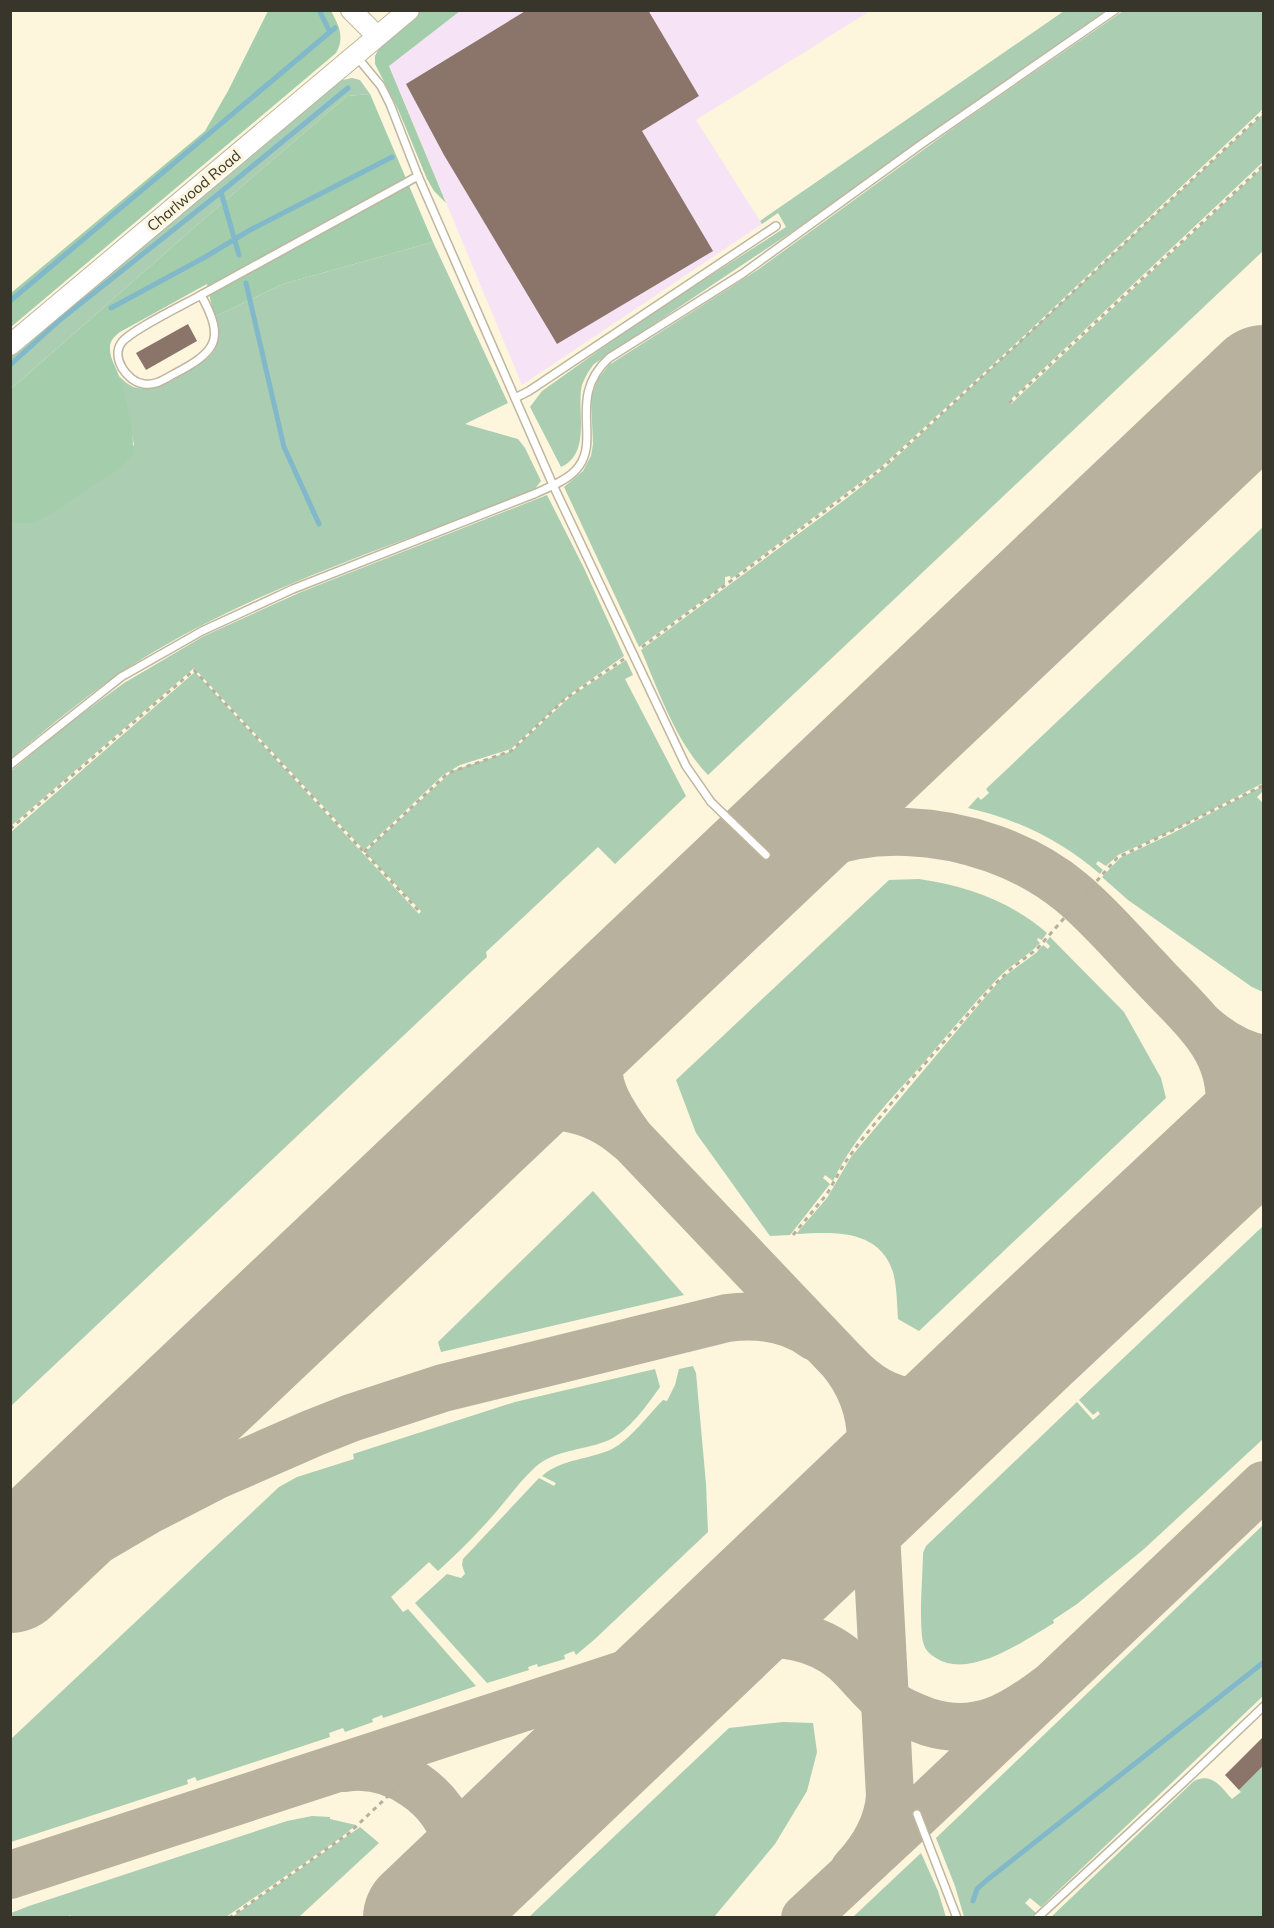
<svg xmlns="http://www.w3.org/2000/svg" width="1274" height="1928" font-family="Mulish,sans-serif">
<rect width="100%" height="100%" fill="#fdf5dc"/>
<!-- commercial -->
<path fill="#f6e4f6" d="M460 11H870L696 120 762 224 522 385 389 65Z"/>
<!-- green -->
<g fill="#abcdb1">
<path d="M1064 11H1106L790 233 594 364C589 370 585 377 582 385 576 410 592 453 561 467L530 407 542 391 643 319 786 227 778 213 762 224 760 221Z"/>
<path d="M1123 11H1263V109L1028 332 881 467 731 579 730 576 725 577V584L639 647 564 487 583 471 591 456 593 444 591 398 598 379 609 365 756 271 959 124Z"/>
<path d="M352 78 360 80 370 94 347 96 197 225 11 389V354L333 82Z"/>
<path d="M1263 114V162L1008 402 1011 404 1263 167V251L708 775C676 742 659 692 641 650L847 498 886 467Z"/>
<path d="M433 242 508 403 465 424 518 439 525 448 541 481 534 490C401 544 260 585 137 662 92 690 52 725 11 758V523H36L134 445 119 376C124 381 130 387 138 388 155 391 208 365 215 349 220 338 216 327 214 317L283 284Z"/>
<path d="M547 495 584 568 624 656 569 695 511 749 460 765 443 775 364 850 194 668 11 826V771L67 725 124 683 204 636 301 592Z"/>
<path d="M1263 527V783L1175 829 1118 855 1106 866 1098 861 1096 864 1103 870 1100 874C1062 841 1017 819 968 808L978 797 981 800 989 793 986 789Z"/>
<path d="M626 660 633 675 625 679 686 796 615 864 598 847 486 952 487 957 473 970 11 1406V832L195 672 419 914 421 911 365 852 449 774 455 770 512 751 570 697Z"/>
<path d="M1263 786V791L1257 797 1264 804 1263 992 1252 987 1128 900 1102 877 1120 858 1171 834Z"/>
<path d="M919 879C967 886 1010 901 1047 933L1042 940 1038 938 1037 940 1040 943C1027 957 1010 965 998 978 972 1005 949 1033 925 1061 892 1098 854 1136 833 1181L825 1175 823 1178 830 1184 790 1235 770 1236 696 1133 676 1080 889 880Z"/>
<path d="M1050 937 1124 1012 1161 1078 1166 1098 919 1331 898 1319C897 1304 897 1287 893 1272 879 1228 832 1232 796 1234L827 1198 851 1157 976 1008 1002 978 1036 953 1043 945 1048 949 1050 946 1046 942Z"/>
<path d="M593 1191 684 1295 441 1352 438 1342Z"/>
<path d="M1263 1226V1439L1144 1549 1077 1604 1053 1620 1054 1623C1025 1640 970 1680 936 1658 931 1655 926 1651 924 1645 918 1630 923 1572 923 1553L926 1546 1077 1402 1093 1420 1100 1414 1098 1411 1093 1415 1079 1400Z"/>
<path d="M693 1366 696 1373 706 1484 708 1532 595 1639 576 1655 574 1651 564 1655 565 1659 538 1667 537 1664 528 1667 529 1670 487 1683 415 1603 447 1574 461 1578 465 1574 462 1565 463 1559 539 1478 554 1486 556 1483 542 1476C563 1458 589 1460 612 1449 630 1440 649 1414 663 1400L667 1401 675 1385 679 1369Z"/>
<path d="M655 1369 660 1387C648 1404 628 1432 609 1440 586 1450 560 1449 539 1464 523 1477 510 1496 496 1512 478 1533 458 1553 438 1571L429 1562 391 1597 403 1612 408 1609 476 1686 383 1718 382 1715 372 1719 373 1722 345 1732 343 1728 329 1733 330 1737 197 1781 195 1777 187 1780 188 1784 11 1842V1739L279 1487 297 1477 354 1459 353 1454 515 1402Z"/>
<path d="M1263 1525V1696L1041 1907 1030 1898 1025 1903 1036 1913 1031 1917H964L955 1886 936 1838Z"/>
<path d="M783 1722 813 1723 817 1752 807 1791 775 1844 714 1917H529L729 1728Z"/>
<path d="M1263 1766V1917L1050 1918 1194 1781C1212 1772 1221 1787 1232 1799L1241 1792 1239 1790Z"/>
<path d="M312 1816 330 1817V1819L356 1825 339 1839 226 1917 72 1918 70 1915 68 1918 11 1917V1913L29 1906 287 1821Z"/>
<path d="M360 1827 379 1843 299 1917H232Z"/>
<path d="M921 1853 938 1891 946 1917H853Z"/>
</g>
<!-- forest -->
<g fill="#a4cdac">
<path d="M268 11H331C339 26 345 37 336 53L11 327V293L205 131 228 91Z"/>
<path d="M421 11H460L389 66 446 203 434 191 427 179 398 109 375 64V56L380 46Z"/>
<path d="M370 94 433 242 283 284 214 317 207 284 120 332C115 336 110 340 110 347 109 358 117 368 120 379 127 402 134 429 133 454L117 470 36 523H11V389L197 225 347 96Z"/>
</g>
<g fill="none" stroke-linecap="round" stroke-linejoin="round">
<!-- stream -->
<g stroke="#81b8ca" stroke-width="5">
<path d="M319 10 330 32 335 28"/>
<path d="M221 192 348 88"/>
<path d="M246 283 284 447 319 524"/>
<path d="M10 301 330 32"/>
<path d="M111 308 207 256 250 230 392 157"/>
<path d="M10 365 61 319 221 192 239 255"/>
<path d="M973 1901 977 1889 987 1880 1264 1662"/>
</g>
<!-- taxiway -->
<g stroke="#b7b19e" stroke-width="48">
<path d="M1207 439 1264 394"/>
<path d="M729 891C788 856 835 829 907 832 964 834 1027 855 1071 892 1100 916 1125 946 1151 973 1170 994 1193 1014 1209 1037 1243 1084 1232 1141 1197 1183"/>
<path d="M622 992C594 1060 584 1076 631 1139L842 1361C860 1383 870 1409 871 1438L890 1796C888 1825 874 1849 854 1870"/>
<path d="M1201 1026C1219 1042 1239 1055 1264 1059"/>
<path d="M472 1136C481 1130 489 1122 499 1118 544 1096 593 1106 629 1138"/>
<path d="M846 1365C889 1412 937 1412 989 1380"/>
<path d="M10 1597 77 1552 147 1511 217 1475 313 1433 351 1418 443 1388 727 1318C758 1314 790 1318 815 1337"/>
<path d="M344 1768C393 1760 446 1796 457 1845 463 1869 458 1895 447 1918"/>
<path d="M10 1875 742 1636C778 1630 817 1636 845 1660 860 1673 871 1690 887 1702 899 1711 914 1717 928 1722 977 1737 1011 1717 1049 1688"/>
<path d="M805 1918 917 1814 1264 1485"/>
</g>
<!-- runway -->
<g stroke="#b7b19e" stroke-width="120">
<path d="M10 1573 1264 385"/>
<path d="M423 1918 1028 1342 1264 1121"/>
</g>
</g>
<!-- building -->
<g fill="#8b746a">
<path d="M527 10H648L699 96 642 131 713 251 557 344 444 155 406 84Z"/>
<path d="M188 324 197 341 146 370 136 353Z"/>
<path d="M1263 1737V1766L1239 1790 1225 1775Z"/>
</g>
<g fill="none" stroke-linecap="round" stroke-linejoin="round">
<!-- lane casing -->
<g stroke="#beb69f" stroke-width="10">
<g id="lane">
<path d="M357 57 381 86 390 104 418 176 553 485 686 766 711 802 766 855"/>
<path d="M201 295C226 340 216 352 174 374 165 379 155 386 144 384 127 382 110 357 122 342 133 329 183 305 201 295Z"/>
<path d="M201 295 418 176"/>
<path d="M515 398 529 391 776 226"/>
<path d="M10 765 121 677 202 631 293 589 534 494C547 488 564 482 575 471 604 442 565 398 609 358L742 274 923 143 1115 10"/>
<path d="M917 1814 957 1918"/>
<path d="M1037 1918 1183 1783 1264 1706"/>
</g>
</g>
<!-- secondary casing -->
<g stroke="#beb69f" stroke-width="22">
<g id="secondary">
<path d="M351 10 377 36"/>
<path d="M10 345 409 10"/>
</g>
</g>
<!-- path -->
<g stroke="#b6b09c" stroke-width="3" stroke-dasharray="4.5 4.5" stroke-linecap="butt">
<path d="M1009 403 1264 165"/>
<path d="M642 647 880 470 1024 338 1264 112"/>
<path d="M10 829 194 670 420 912"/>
<path d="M364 852 448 773 511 751 565 699 624 659"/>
<path d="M793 1235 827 1194 844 1164 859 1143 907 1084 991 988 1013 967 1037 949 1117 858 1264 785"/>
<path d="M229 1918 348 1834 406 1779"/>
</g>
<!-- lane -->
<use href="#lane" stroke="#fff" stroke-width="7"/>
<!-- secondary -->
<use href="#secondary" stroke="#fff" stroke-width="20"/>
</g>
<g text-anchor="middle" stroke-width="6" stroke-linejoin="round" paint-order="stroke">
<!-- street labels -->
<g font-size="15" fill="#38352b" stroke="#fdf5dc">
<text transform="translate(194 191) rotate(-40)" y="5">Charlwood Road</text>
</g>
</g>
<!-- border -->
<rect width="1274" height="1928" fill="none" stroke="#38352b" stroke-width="24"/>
</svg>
